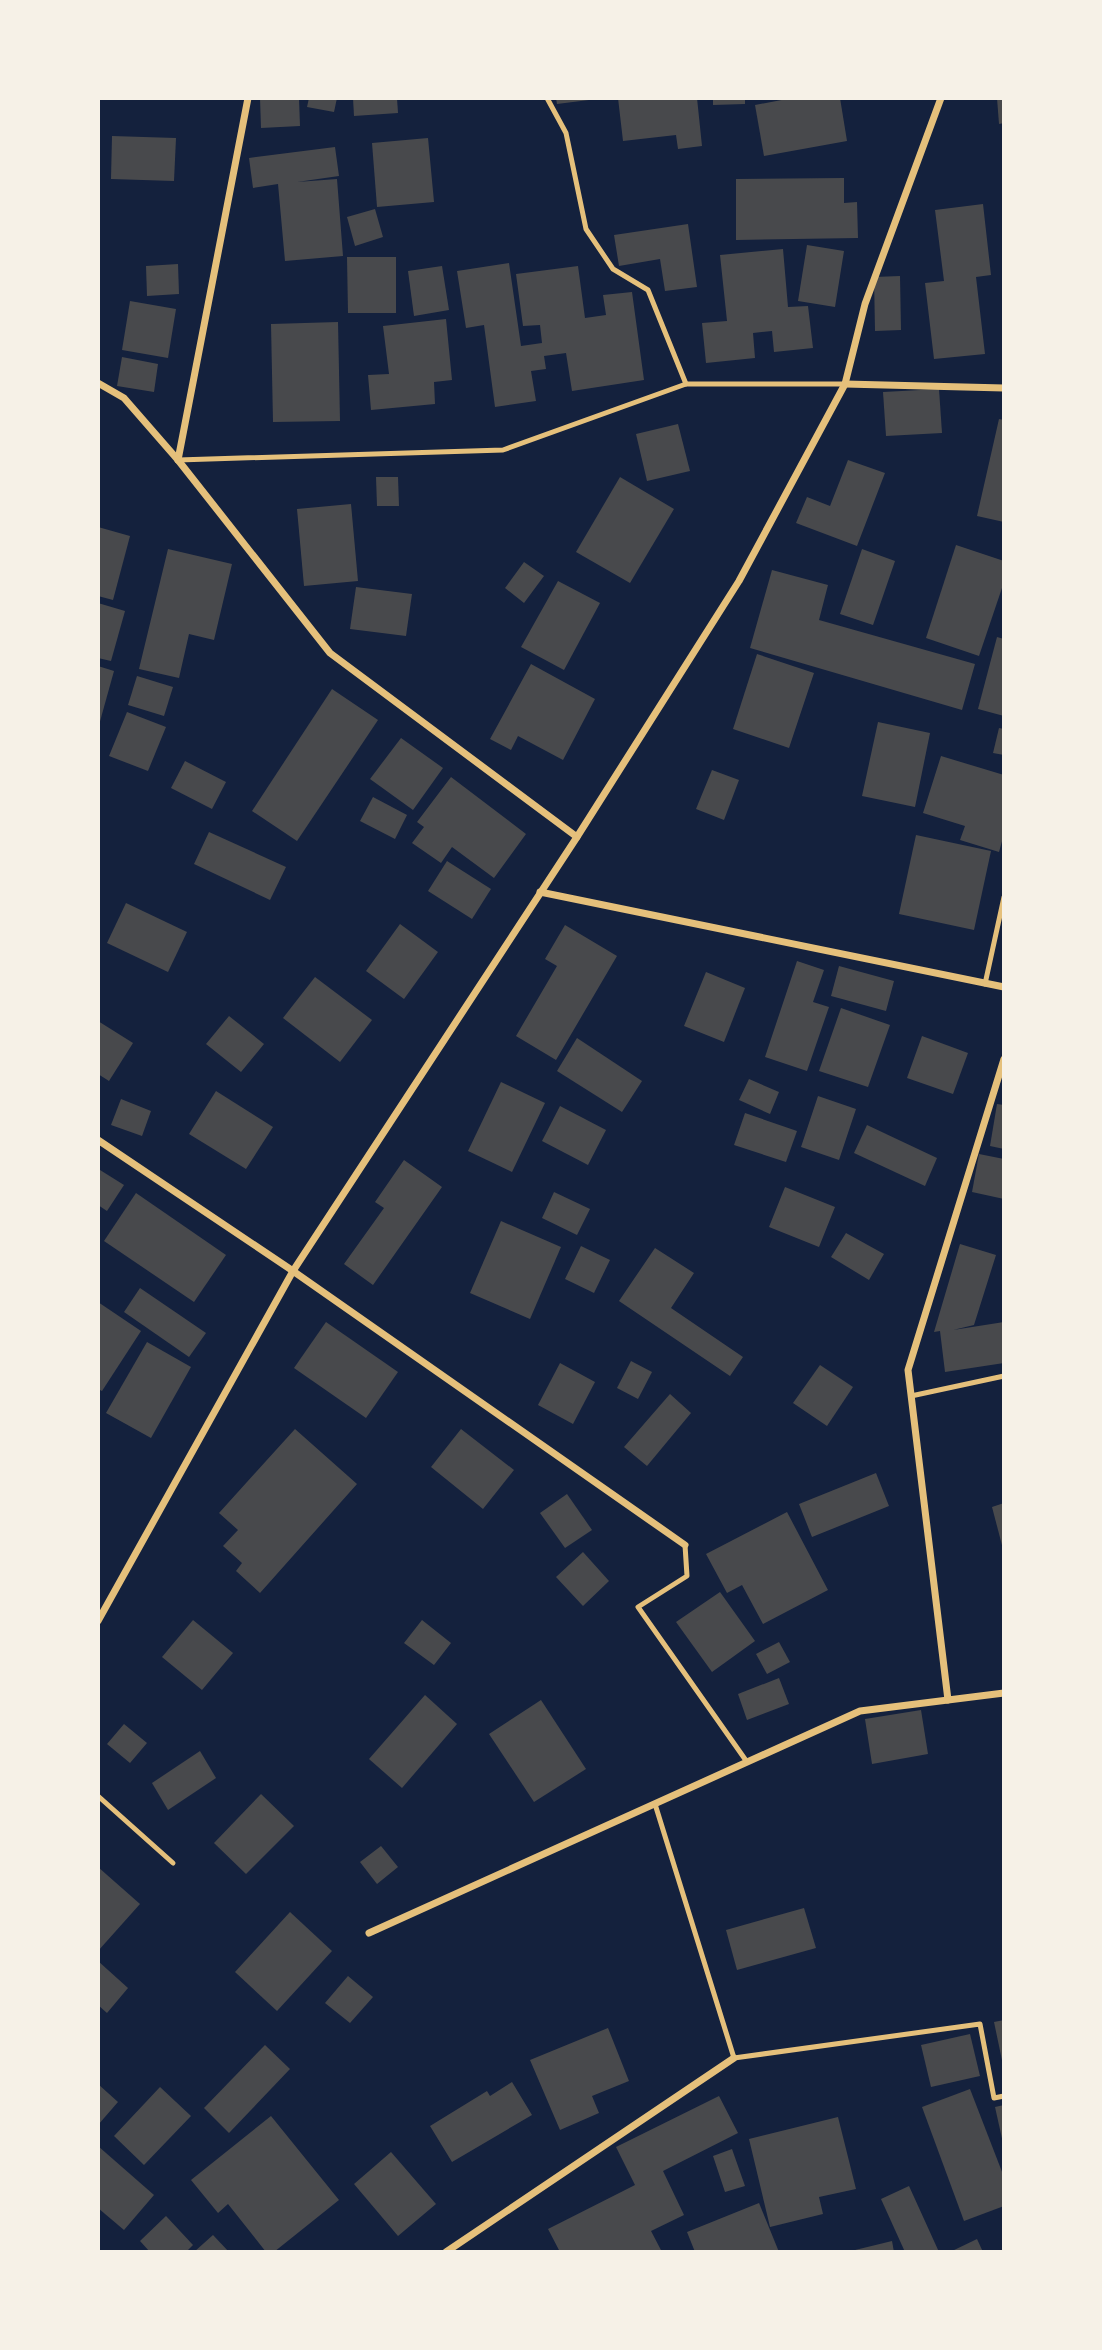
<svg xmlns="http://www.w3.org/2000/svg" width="1102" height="2350" font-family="Montserrat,sans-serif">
<rect width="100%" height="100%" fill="#14213d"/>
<!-- building -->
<g fill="#48494c">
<path d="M260 98H299L300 126 261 128Z"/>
<path d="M309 98H337L334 112 307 107Z"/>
<path d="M353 98H397L398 113 354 116Z"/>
<path d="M556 98H589V100L557 104Z"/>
<path d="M618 98H697L702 146 678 149 676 135 623 141Z"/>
<path d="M713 98H745V104L713 105Z"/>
<path d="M792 98H840L847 141 764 156 755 105Z"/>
<path d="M997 98H1004V123L999 124Z"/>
<path d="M112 136 176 138 174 181 111 179Z"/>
<path d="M428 138 434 202 377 207 372 143Z"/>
<path d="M335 147 339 176 297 182 337 179 343 256 285 261 278 184 253 188 249 158Z"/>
<path d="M844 178V203L857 202 858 238 736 240V179Z"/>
<path d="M983 204 991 275 976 277 985 354 934 359 925 283 944 281 935 210Z"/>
<path d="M375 209 383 237 355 246 347 217Z"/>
<path d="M688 224 697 287 665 291 660 259 619 266 614 235Z"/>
<path d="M807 245 844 251 835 307 798 301Z"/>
<path d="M783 249 788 307 808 306 813 348 774 352 772 331 753 333 755 358 706 363 702 323 727 321 720 255Z"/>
<path d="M347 257H396V313H348Z"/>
<path d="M509 263 521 346 542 343 540 325 523 326 516 274 578 266 585 318 606 315 603 295 632 292 644 380 572 391 566 353 544 356 546 369 531 371 536 401 495 407 484 325 466 328 457 271Z"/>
<path d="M178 264 179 294 147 296 146 266Z"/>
<path d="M442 266 449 310 414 316 408 271Z"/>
<path d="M900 276 901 330 875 331 874 277Z"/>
<path d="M130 301 176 309 168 358 122 350Z"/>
<path d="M446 319 452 380 434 382 435 404 371 410 368 375 389 374 383 326Z"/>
<path d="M338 322 340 421 273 422 271 324Z"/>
<path d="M122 357 158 364 154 392 117 386Z"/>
<path d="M939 389 942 433 886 436 883 392Z"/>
<path d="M999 419 1004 420V522L977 516Z"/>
<path d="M678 424 690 471 647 481 636 434Z"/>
<path d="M848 460 885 473 857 546 796 523 807 497 830 506Z"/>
<path d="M376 477H398L399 506H377Z"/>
<path d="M620 477 674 509 630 583 576 552Z"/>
<path d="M351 504 358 581 304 586 297 509Z"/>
<path d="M98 527 130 536 113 600 98 596Z"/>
<path d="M956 545 1004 561V582L979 656 926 638Z"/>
<path d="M168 549 232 564 214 640 189 634 179 678 139 669Z"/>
<path d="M862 549 895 561 873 625 840 614Z"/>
<path d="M524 562 544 576 524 603 505 588Z"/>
<path d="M772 570 828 585 819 620 975 664 962 710 750 648Z"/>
<path d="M558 581 600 603 564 670 521 647Z"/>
<path d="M356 587 412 594 406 636 350 629Z"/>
<path d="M98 603 125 611 111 661 98 658Z"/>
<path d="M997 637 1004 639V716L978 709Z"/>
<path d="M757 654 814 673 789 748 733 729Z"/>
<path d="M531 664 595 699 563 760 518 736 511 750 490 739Z"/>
<path d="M98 666 114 671 99 725H98Z"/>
<path d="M137 676 173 687 164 716 128 705Z"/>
<path d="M332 689 378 720 297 841 252 811Z"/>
<path d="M127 712 166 727 148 771 109 756Z"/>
<path d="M878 722 930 733 915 807 862 796Z"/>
<path d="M999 728 1004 729V755L993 753Z"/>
<path d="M401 738 443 768 413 810 370 779Z"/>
<path d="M941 756 1004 775V834L999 852 960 840 965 826 923 813Z"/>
<path d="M185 761 226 782 212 809 171 788Z"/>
<path d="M712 770 739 780 724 820 696 809Z"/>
<path d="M451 777 526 834 494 878 452 847 441 863 412 843 424 827 417 822Z"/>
<path d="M373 797 407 815 395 839 360 821Z"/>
<path d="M209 832 286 867 270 900 194 864Z"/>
<path d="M916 835 991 851 974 930 899 914Z"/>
<path d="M447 861 491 889 472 919 428 891Z"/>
<path d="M126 903 187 932 168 972 107 943Z"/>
<path d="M400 924 438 952 404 999 366 971Z"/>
<path d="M565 925 617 956 556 1060 516 1036 557 966 545 959Z"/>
<path d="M797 961 824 970 813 1002 829 1007 807 1071 765 1057Z"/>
<path d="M839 966 894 981 886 1011 831 996Z"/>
<path d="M706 972 745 988 724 1042 684 1026Z"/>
<path d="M315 977 372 1020 340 1062 283 1018Z"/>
<path d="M841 1008 890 1025 868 1087 819 1071Z"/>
<path d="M229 1016 264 1044 241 1072 206 1044Z"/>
<path d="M98 1021 133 1043 109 1081 98 1074Z"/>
<path d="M922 1036 968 1053 953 1094 907 1078Z"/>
<path d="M577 1038 642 1081 622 1112 557 1071Z"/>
<path d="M749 1079 779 1092 770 1114 739 1100Z"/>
<path d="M501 1082 545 1103 512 1172 468 1151Z"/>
<path d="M216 1091 273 1127 246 1169 189 1134Z"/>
<path d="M818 1096 856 1109 839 1160 801 1147Z"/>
<path d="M121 1099 151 1111 142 1136 111 1125Z"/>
<path d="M997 1104 1004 1105V1149L990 1146Z"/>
<path d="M560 1106 606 1130 588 1165 542 1141Z"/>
<path d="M745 1113 797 1131 786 1162 734 1145Z"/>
<path d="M867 1125 937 1158 925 1186 854 1153Z"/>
<path d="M979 1154 1004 1159V1199L972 1192Z"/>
<path d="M404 1160 442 1187 373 1285 344 1264 384 1208 375 1202Z"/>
<path d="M100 1170 124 1185 107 1211 98 1205Z"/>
<path d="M785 1187 835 1207 819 1247 769 1227Z"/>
<path d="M554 1192 590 1209 577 1235 542 1218Z"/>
<path d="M136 1193 226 1255 194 1302 104 1241Z"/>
<path d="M501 1221 561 1247 530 1319 470 1293Z"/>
<path d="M846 1233 884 1254 869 1280 831 1257Z"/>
<path d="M960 1244 996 1255 974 1325 953 1330 1004 1322V1363L945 1372 940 1331 934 1332Z"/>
<path d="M581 1246 610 1260 594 1293 565 1279Z"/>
<path d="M655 1248 694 1273 671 1308 743 1357 730 1376 619 1301Z"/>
<path d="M140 1288 206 1333 189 1357 124 1312Z"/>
<path d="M98 1302 141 1331 102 1391 98 1389Z"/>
<path d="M326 1322 398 1372 366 1418 294 1368Z"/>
<path d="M147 1342 191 1367 151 1438 106 1413Z"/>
<path d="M631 1361 652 1372 638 1399 617 1388Z"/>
<path d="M560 1363 595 1382 573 1424 538 1405Z"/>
<path d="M820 1365 853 1387 827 1426 793 1403Z"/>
<path d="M670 1394 691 1413 647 1466 624 1447Z"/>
<path d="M295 1429 357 1484 260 1593 236 1571 242 1563 223 1546 238 1530 219 1513Z"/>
<path d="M461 1429 514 1470 483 1509 431 1467Z"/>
<path d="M876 1473 889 1506 812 1537 799 1504Z"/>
<path d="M567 1494 592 1530 565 1548 540 1513Z"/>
<path d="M1004 1503V1549H1003L992 1507Z"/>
<path d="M787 1512 828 1590 763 1624 742 1585 727 1593 706 1554Z"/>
<path d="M583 1552 609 1581 583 1606 556 1577Z"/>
<path d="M720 1592 755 1641 712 1672 676 1622Z"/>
<path d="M193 1620 233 1653 202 1690 162 1657Z"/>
<path d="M422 1620 451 1643 434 1665 404 1643Z"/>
<path d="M779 1642 790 1662 767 1674 756 1654Z"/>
<path d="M779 1678 789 1704 747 1720 738 1694Z"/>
<path d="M425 1695 457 1724 402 1788 369 1759Z"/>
<path d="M541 1700 586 1769 534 1802 489 1734Z"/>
<path d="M921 1710 928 1754 872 1764 865 1719Z"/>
<path d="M124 1724 147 1743 130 1763 107 1744Z"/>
<path d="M200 1751 216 1778 168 1810 152 1783Z"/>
<path d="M261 1794 294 1826 246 1874 214 1843Z"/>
<path d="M381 1846 398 1867 377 1884 360 1862Z"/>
<path d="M98 1867 140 1904 98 1951Z"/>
<path d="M804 1908 816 1948 737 1970 726 1930Z"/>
<path d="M290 1912 332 1951 277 2011 235 1972Z"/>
<path d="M98 1961 128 1988 107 2013 98 2005Z"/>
<path d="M348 1976 373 1997 350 2023 325 2003Z"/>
<path d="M1004 2020V2065H1003L994 2022Z"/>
<path d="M608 2028 629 2081 592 2096 599 2113 560 2130 530 2060Z"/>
<path d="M970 2034 980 2076 931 2087 921 2045Z"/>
<path d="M265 2045 290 2069 229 2133 204 2108Z"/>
<path d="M512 2082 532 2115 452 2162 430 2126 487 2091 490 2096Z"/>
<path d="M98 2084 118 2102 98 2125Z"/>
<path d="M160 2087 191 2116 144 2165 114 2136Z"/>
<path d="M970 2089 1004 2177V2206L964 2221 922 2107Z"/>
<path d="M719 2096 738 2133 663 2171 684 2215 651 2231 662 2252H560L548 2229 635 2185 616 2147Z"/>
<path d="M1004 2105V2143H1003L995 2107Z"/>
<path d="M271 2116 339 2200 274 2252H266L228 2204 218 2213 191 2180Z"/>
<path d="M838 2117 856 2189 819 2197 823 2214 770 2227 749 2139Z"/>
<path d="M98 2146 154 2195 124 2230 98 2208Z"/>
<path d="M732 2149 745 2186 725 2192 713 2156Z"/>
<path d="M391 2152 436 2204 398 2236 354 2184Z"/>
<path d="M909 2186 939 2252H905L881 2199Z"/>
<path d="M759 2203 779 2252H695L687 2232Z"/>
<path d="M166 2216 193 2245 186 2252H150L140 2241Z"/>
<path d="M213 2235 229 2252H194Z"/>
<path d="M977 2239 983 2252H950Z"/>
<path d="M892 2241 894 2252H851V2251Z"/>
</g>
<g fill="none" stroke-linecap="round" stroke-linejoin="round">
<!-- service -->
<g stroke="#e5c07b" stroke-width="5">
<path d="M547 98 566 133 586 229 613 269 648 290 686 384"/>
<path d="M178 460 503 450 686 384H845"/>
<path d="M985 984 1004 897"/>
<path d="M911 1396 1004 1376"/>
<path d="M685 1545 687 1576 638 1607 747 1762"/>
<path d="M98 1796 173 1863"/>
<path d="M655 1804 734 2058 980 2024 994 2098 1004 2096"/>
</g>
<!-- minor -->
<g stroke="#e5c07b" stroke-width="7">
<path d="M98 383 124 398 178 460 330 653 577 837"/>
<path d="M845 384 1004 388"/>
<path d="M178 460 248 98"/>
<path d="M540 892 1004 987"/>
<path d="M98 1140 293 1271 685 1545"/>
<path d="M98 1621 293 1271 577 837 739 581 845 384 865 304 941 98"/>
<path d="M948 1700 908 1370 1004 1059"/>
<path d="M369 1933 860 1711 1004 1693"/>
<path d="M446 2252 734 2058"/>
</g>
</g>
<!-- border -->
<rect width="1102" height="2350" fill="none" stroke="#f6f1e7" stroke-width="200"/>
</svg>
